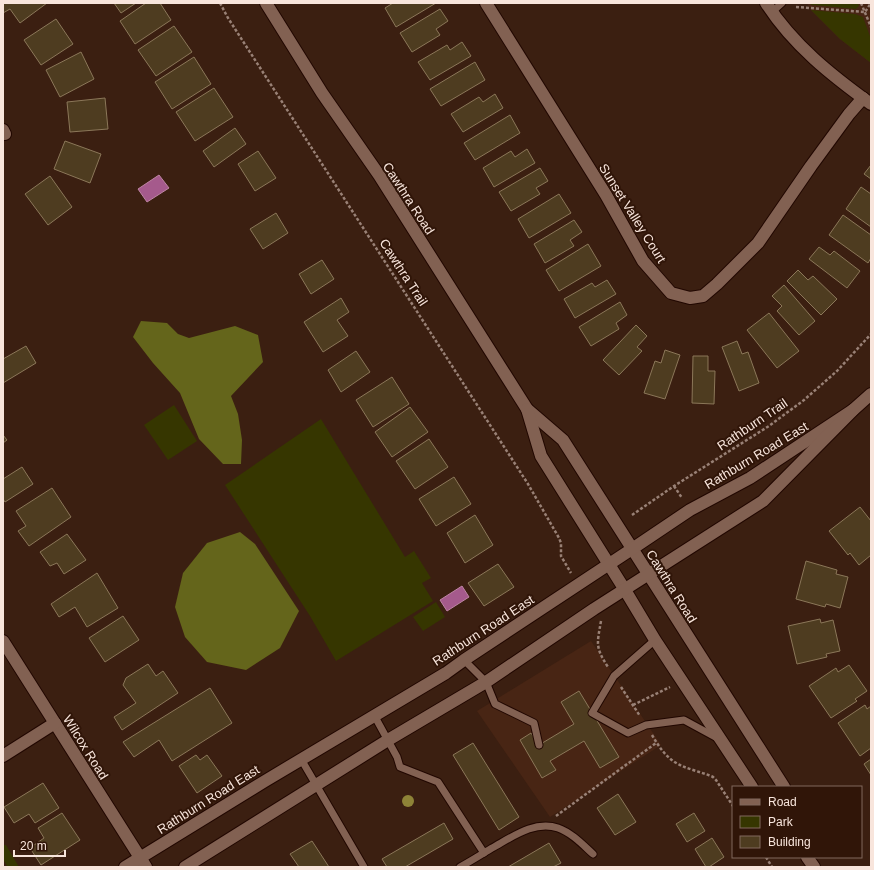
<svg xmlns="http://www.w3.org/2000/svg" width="874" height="870" font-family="Helvetica,sans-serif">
<rect width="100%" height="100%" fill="#3b1f11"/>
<!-- built -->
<g fill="#482514">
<path d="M807 3H871V63L840 39 811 10Z"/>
<path d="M591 641 661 745 550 817 477 711Z"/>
</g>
<!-- green -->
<g fill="#363600">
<path d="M811 3H858L859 6 856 9 812 5 810 4Z"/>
<path d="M811 10 855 14 863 17 871 39V63L840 39Z"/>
<path d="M174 405 197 441 168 460 144 425Z"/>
<path d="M321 419 405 557 414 551 431 578 422 583 433 601 336 661 310 616 225 485Z"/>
<path d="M436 602 445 617 423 631 413 617Z"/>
<path d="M3 845H6L19 867H6L7 866 3 859Z"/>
</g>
<!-- forest -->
<g fill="#64651b">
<path d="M141 321 167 323 178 334 189 338 235 326 258 335 263 362 231 396 238 414 242 440 241 464H223L199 439 180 393 153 363 133 337Z"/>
<path d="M240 532 255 544 299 611 280 648 246 670 207 662 185 637 175 607 183 573 207 543Z"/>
</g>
<!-- water -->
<g fill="#a55a8c" stroke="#be84a4">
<path d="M159 175 169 188 147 202 138 189Z"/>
<path d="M462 586 469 597 447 611 440 600Z"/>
</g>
<!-- building -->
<g fill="#4e3c20" stroke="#8b7759">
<path d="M3 3H47L20 23 10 9 3 13Z"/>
<path d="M114 3H136L121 13Z"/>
<path d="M146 3H160L171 20 135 44 120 21Z"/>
<path d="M393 3H436L396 27 385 8Z"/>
<path d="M440 9 448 21 436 29 440 35 412 52 400 33Z"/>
<path d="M56 19 73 44 41 65 24 40Z"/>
<path d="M174 26 192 52 156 76 138 50Z"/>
<path d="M462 42 471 56 430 80 418 62 447 45 450 50Z"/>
<path d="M81 52 94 79 60 97 46 70Z"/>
<path d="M194 57 211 84 172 109 155 82Z"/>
<path d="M475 62 485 80 441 106 430 89Z"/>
<path d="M214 88 233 117 195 141 176 112Z"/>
<path d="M495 94 503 108 463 132 451 114 479 97 483 102Z"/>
<path d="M105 98 108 129 70 132 67 102Z"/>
<path d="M510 115 520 133 475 160 464 143Z"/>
<path d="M235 128 246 144 214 167 203 151Z"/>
<path d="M65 141 101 154 90 183 54 169Z"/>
<path d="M527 149 535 163 494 187 483 168 511 151 515 157Z"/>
<path d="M258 151 276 178 255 191 238 164Z"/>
<path d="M871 165V179L864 174Z"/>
<path d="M540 168 548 181 536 188 540 194 511 211 499 192Z"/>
<path d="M50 176 72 207 48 225 25 194Z"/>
<path d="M861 187 871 194V227L846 209Z"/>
<path d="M559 194 571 213 529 238 518 219Z"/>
<path d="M276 213 288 233 263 249 250 229Z"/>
<path d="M843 215 871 235V258L868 263 829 235Z"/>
<path d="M574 220 582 232 570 240 574 246 545 263 534 244Z"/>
<path d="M588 244 601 266 559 291 546 270Z"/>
<path d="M819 247 830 255 834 251 860 271 847 288 809 259Z"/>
<path d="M322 260 334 279 311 294 299 274Z"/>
<path d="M798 270 808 280 813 276 837 299 821 315 787 281Z"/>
<path d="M607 280 616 294 575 318 564 299 592 283 595 287Z"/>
<path d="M784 285 815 321 799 335 777 311 782 306 772 296Z"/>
<path d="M341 298 349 312 337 320 348 336 323 352 304 322Z"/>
<path d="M620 302 627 315 616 323 619 329 591 346 579 327Z"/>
<path d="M769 313 799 351 777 368 747 330Z"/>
<path d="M636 325 647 336 637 347 642 351 619 375 603 360Z"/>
<path d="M737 341 742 354 748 352 759 383 739 391 722 347Z"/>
<path d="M26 346 36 363 3 383V359Z"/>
<path d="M665 350 680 355 665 399 644 393 655 361 661 363Z"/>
<path d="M356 351 370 372 341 392 328 370Z"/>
<path d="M693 356H708V371H715L714 404 692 403Z"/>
<path d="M392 377 409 404 373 427 356 400Z"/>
<path d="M410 407 428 432 392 457 375 432Z"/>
<path d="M3 435 7 440 3 443Z"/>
<path d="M429 439 448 467 415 489 396 461Z"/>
<path d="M22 467 33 484 5 502 3 499V479Z"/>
<path d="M454 477 471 504 436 526 419 499Z"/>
<path d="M52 488 71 517 29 546 18 531 26 526 16 511Z"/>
<path d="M860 507 871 521V555L859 565 850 553 848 555 829 531Z"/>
<path d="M475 515 493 545 465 563 447 533Z"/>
<path d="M67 534 86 560 64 574 57 563 50 566 40 552Z"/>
<path d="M806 561 837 570 836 574 848 577 840 608 826 604 825 607 796 599Z"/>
<path d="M498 564 514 587 484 606 468 583Z"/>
<path d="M97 573 118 608 87 627 75 607 59 617 51 604Z"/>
<path d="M123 616 139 640 105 662 89 638Z"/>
<path d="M820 619 821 623 833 620 840 651 826 654 827 657 797 664 788 626Z"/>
<path d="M148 664 156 676 163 671 178 693 122 730 114 717 136 703 123 685 126 678Z"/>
<path d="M849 665 867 691 855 699 857 701 831 718 809 686 836 668 838 672Z"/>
<path d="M210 688 232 723 172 761 159 740 134 757 123 742Z"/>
<path d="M579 691 619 757 600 768 584 741 550 761 556 770 542 778 520 740 531 733 539 745 574 724 561 702Z"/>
<path d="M865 705 867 709 871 706V748L860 756 838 723Z"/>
<path d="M473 743 519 817 499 830 453 755Z"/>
<path d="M196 755 200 760 207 755 222 776 197 793 179 766Z"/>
<path d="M871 759V775L864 764Z"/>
<path d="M43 783 59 808 35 823 29 814 14 823 4 807Z"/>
<path d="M618 794 636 822 615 835 597 808Z"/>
<path d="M62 813 80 840 41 865 30 848 44 838 38 828Z"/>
<path d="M694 813 705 831 687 842 676 824Z"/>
<path d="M444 823 453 839 405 867H387L382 859Z"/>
<path d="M712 838 724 857 709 867H706L695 849Z"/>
<path d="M312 841 329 867H299L290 854Z"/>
<path d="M549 843 561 863 553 867H508Z"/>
</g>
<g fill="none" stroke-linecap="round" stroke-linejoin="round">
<!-- lane casing -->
<g stroke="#210700" stroke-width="9">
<g id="lane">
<path d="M772 12 782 3"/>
<path d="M655 640 614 676 592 713 628 733 646 725 684 720 719 739"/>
<path d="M464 660 486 682 495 704 534 723 539 745"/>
<path d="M374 715 397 757 400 767 438 782 484 853"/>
<path d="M301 759 364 867"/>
<path d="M460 867C471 861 482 854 492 848 512 837 535 820 558 828 572 833 583 845 593 854"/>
</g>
</g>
<!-- street casing -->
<g stroke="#210700" stroke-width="14">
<g id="street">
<path d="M486 3 606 195 643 261 671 293 690 298 703 296 717 284 758 243 811 166 849 114 863 98"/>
<path d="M766 3C793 45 831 75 871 104"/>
<path d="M3 130 5 134"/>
<path d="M3 641 146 867"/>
<path d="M3 756 55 723"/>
</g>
</g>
<!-- secondary casing -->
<g stroke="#210700" stroke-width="14">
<g id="secondary">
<path d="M266 3 322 93 379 175 527 409 563 440 784 787"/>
<path d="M527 409 541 456 625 590 655 640 752 787"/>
<path d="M807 857 814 867"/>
<path d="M125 867 265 781 446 673 464 660 632 549 690 510 750 478 853 410"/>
<path d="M185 867 388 740 486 682 594 609 763 501 853 410 871 394"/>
</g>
</g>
<!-- path -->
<g stroke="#998176" stroke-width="2.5" stroke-dasharray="3 2" stroke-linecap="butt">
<path d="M220 3 228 18 528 484 559 538 561 543V556L571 573"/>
<path d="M861 3 871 27"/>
<path d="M796 7 865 12 871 3"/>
<path d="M674 486 682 498"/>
<path d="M632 515 674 486 769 426 804 400 837 371 871 334"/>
<path d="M601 621C597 644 595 647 608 667"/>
<path d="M621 687 640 716"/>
<path d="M633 705 670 687"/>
<path d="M652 735C659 747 667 759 680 765 690 770 702 772 713 777L716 780 733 806"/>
<path d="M556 816 656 743"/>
<path d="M766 857 772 867"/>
</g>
<!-- lane -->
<use href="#lane" stroke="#826152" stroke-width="7"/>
<!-- street -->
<use href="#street" stroke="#826152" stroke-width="12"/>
<!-- secondary -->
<use href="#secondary" stroke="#826152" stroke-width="12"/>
</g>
<!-- trees -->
<circle fill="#8e8337" cx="408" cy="801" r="6"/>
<g text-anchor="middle" stroke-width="4" stroke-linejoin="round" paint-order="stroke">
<!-- street labels -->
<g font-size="13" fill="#f8e5dc" stroke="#301508">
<text transform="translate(409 198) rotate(57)" y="5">Cawthra Road</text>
<text transform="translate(633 213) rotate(58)" y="5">Sunset Valley Court</text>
<text transform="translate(404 272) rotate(57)" y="5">Cawthra Trail</text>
<text transform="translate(752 424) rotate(-34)" y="5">Rathburn Trail</text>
<text transform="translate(756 455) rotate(-31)" y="5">Rathburn Road East</text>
<text transform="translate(672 586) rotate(58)" y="5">Cawthra Road</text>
<text transform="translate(483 630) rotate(-33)" y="5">Rathburn Road East</text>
<text transform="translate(86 747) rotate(58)" y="5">Wilcox Road</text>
<text transform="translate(208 799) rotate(-32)" y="5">Rathburn Road East</text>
</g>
</g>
<!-- border -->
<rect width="874" height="870" fill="none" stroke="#f8e5dc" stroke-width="8"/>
<!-- legend -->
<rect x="732" y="786" width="130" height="72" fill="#301508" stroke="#80685d"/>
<rect x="740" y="799" width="20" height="6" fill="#826152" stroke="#80685d"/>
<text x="768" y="806" font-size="12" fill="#f8e5dc">Road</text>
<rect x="740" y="816" width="20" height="12" fill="#363600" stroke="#80685d"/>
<text x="768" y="826" font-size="12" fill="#f8e5dc">Park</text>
<rect x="740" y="836" width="20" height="12" fill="#4e3c20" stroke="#80685d"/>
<text x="768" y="846" font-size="12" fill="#f8e5dc">Building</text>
<!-- scale -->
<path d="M14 850v6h51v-6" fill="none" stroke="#f8e5dc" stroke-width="2"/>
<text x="20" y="850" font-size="12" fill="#f8e5dc" stroke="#301508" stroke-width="3" paint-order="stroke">20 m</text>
</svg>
